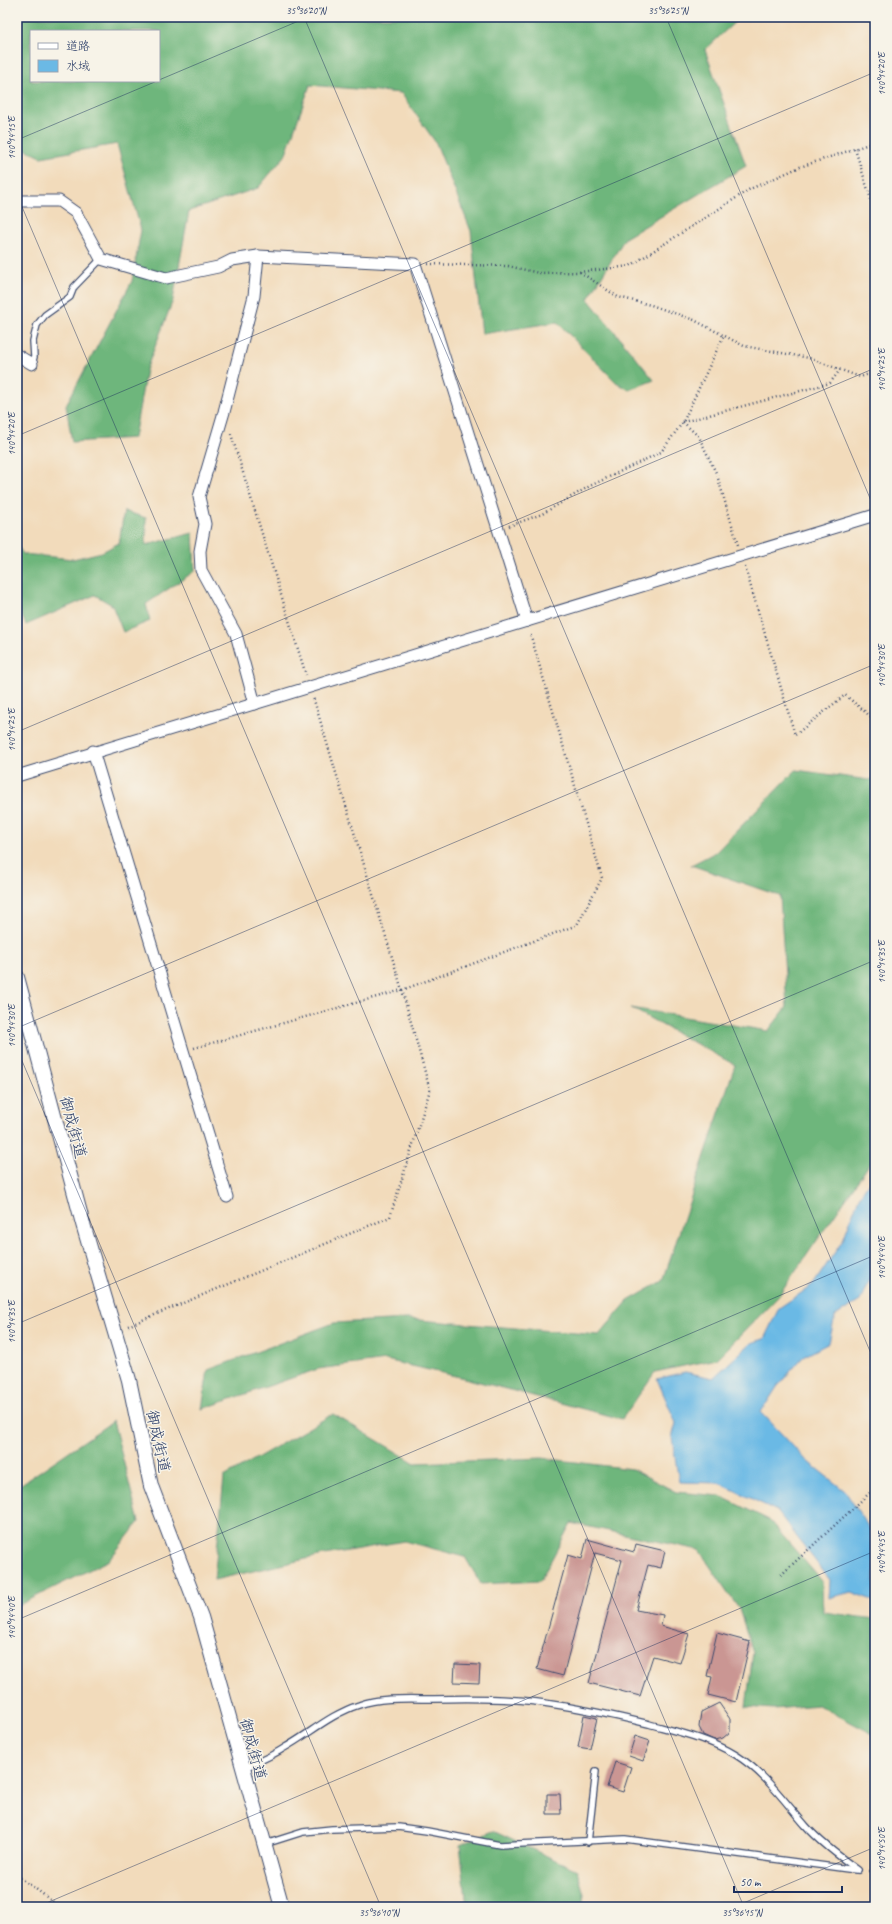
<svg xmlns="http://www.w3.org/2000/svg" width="892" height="1924" font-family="Caveat,'Klee One',sans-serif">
<rect width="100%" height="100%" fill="#f7f3e8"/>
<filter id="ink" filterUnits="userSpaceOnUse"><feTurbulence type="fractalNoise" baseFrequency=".025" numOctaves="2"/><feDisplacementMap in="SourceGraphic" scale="8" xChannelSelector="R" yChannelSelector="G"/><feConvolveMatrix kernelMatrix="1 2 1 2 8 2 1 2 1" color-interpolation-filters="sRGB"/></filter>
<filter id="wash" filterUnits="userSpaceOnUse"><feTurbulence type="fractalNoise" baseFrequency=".012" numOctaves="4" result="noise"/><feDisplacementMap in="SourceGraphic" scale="16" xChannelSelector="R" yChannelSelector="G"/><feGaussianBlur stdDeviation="0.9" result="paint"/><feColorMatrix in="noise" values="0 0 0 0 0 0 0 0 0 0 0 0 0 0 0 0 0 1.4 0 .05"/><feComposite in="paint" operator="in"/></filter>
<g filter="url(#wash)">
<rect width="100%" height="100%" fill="#f2dbbb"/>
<!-- forest -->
<g fill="#6eb67c" stroke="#44726d" fill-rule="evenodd">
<path d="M17 17H740L705 50 746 166 625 238 588 299 654 380 629 390 616 382 557 322 482 334 471 231 436 143 401 93 310 85 285 156 258 188 189 211 173 300 146 370 134 438 72 442 66 405 132 281 141 230 117 144 41 157 17 145ZM31 31H159V81H31Z"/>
<path d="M124 511 146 518V545L193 533 195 571 146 604 150 621 123 632 112 605 95 595 26 625 17 605V545L23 554 73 559 102 552 119 543Z"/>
<path d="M796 770 869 780 875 778V1156L778 1297 717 1359 655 1372 622 1419 464 1378 386 1360 318 1369 202 1409 208 1370 334 1323 407 1319 599 1335 628 1301 663 1281 735 1065 631 1008 768 1031 787 1007 780 896 691 865 716 852Z"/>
<path d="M333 1414 415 1463 542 1458 632 1469 676 1492 720 1496 769 1520 822 1581 823 1612 875 1619V1735L818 1705 774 1709 746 1707 753 1652 739 1609 699 1550 571 1523 540 1581 481 1584 465 1557 404 1541 319 1556 214 1580 224 1477Z"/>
<path d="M113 1421 139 1522 109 1560 17 1606V1487Z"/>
<path d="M493 1831 577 1870 584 1894 582 1907H472L467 1906 460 1845Z"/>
</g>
<!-- water -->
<path fill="#6bb9e5" stroke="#4374a2" d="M875 1173V1265L860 1301 835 1316 829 1343 803 1357 777 1387 761 1412 807 1461 845 1491 875 1537V1601L851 1592 829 1598 830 1580 777 1511 719 1483 679 1482 672 1438 676 1423 657 1379 685 1372 713 1378 751 1343 764 1339 779 1308 813 1285 843 1240 859 1197Z"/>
<g id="blocks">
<!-- building -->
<g fill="#ca9693">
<path d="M587 1539 634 1552 636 1544 665 1551 661 1568 648 1565 636 1610 663 1615 661 1626 689 1634 680 1663 653 1656 640 1696 589 1683 622 1560 595 1553 563 1676 537 1669 568 1555 582 1559Z"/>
<path d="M717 1633 750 1642 736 1702 708 1695 712 1677 707 1676Z"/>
<path d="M455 1664 480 1665 479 1683 454 1682Z"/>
<path d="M719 1703 730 1719V1732L723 1738 714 1740 703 1735 699 1727 701 1712Z"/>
<path d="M584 1715 597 1718 590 1749 578 1747Z"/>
<path d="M635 1736 650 1741 643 1761 629 1756Z"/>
<path d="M615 1762 631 1767 623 1792 607 1787Z"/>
<path d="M547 1794H560L561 1814H547Z"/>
</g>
</g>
</g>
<g filter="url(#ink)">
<use href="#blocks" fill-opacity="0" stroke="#3b496c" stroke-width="1"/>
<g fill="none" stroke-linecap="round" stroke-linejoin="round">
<!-- service casing -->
<g stroke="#3b496c" stroke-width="8">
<g id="service">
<path d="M32 364 34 357 33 341 37 325 45 315 70 297 74 287 101 259"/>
<path d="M244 1768C258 1762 272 1756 284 1748 309 1734 331 1714 359 1705 382 1697 409 1699 434 1699 468 1698 503 1698 537 1702 575 1707 612 1715 649 1724 678 1732 710 1739 736 1755 765 1773 784 1801 806 1826 821 1843 840 1857 858 1870"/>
<path d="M588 1842 596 1771"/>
<path d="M265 1844 303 1832 332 1829 398 1827 427 1831 500 1845 625 1839 856 1870"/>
</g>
</g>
<!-- minor casing -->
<g stroke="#3b496c" stroke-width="13">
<g id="minor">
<path d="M17 201H59L76 213 101 259 166 278 218 267 232 260 258 256 415 264 527 621"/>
<path d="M17 355 32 364"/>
<path d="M255 704 236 634 201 570 200 551 205 524 199 497 224 412 254 296 258 256"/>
<path d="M93 751 227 1197"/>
<path d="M17 776 875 515"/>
</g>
</g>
<!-- tertiary casing -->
<g stroke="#3b496c" stroke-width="16">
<path id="tertiary" d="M17 977 83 1224 129 1380 151 1486 201 1617 282 1907"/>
</g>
<!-- path -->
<g stroke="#3b496c" stroke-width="2.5" stroke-dasharray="1 3" stroke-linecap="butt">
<path d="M855 149 875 212"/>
<path d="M428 264 508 266 539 273 579 272 630 266 750 189 800 167 875 142"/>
<path d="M580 272 618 297 651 305 694 320 744 346 809 358 860 377 875 372"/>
<path d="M683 422 699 437 717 475 738 545"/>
<path d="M683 422 830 383 840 370"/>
<path d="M231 434 306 675"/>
<path d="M509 526 542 514 590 486 661 452 683 422 724 335"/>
<path d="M745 567 795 735 845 695 875 720"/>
<path d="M194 1048 402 990 577 925 602 878 530 633"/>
<path d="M128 1326 390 1217 430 1090 402 990 313 697"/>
<path d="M781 1575 875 1488"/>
<path d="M868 1871H875"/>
<path d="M17 1875 60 1907"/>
</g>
<!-- service -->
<use href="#service" stroke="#fff" stroke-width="5.5"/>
<!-- minor -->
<use href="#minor" stroke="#fff" stroke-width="11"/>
<!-- tertiary -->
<use href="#tertiary" stroke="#fff" stroke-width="14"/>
</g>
</g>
<!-- ticks -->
<path fill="none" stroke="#1b2f5e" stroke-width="1" stroke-opacity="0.45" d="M304 17 875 1363M666 17 875 510M159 80 308 17M17 140 157 81M17 195 744 1907M17 436 875 72M17 732 875 368M17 1028 875 664M17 1049 381 1907M17 1324 875 960M17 1620 875 1255M17 1902 19 1907M37 1907 875 1551M734 1907 875 1847"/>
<g text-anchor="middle" stroke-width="3" stroke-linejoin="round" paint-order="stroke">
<!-- street labels -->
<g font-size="16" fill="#1b2f5e" stroke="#f7f3e8">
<text transform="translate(74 1127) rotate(75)" y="6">御成街道</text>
<text transform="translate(159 1441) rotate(78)" y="6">御成街道</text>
<text transform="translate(254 1749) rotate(75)" y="6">御成街道</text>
</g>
</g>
<!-- margin -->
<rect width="892" height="1924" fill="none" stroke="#f7f3e8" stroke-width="44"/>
<!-- legend -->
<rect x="30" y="30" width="130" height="52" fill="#f7f3e8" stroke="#9fa5b1"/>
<rect x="38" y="43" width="20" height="6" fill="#ffffff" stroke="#9fa5b1"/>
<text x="66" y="50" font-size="12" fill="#1b2f5e">道路</text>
<rect x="38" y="60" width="20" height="12" fill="#6bb9e5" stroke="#9fa5b1"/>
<text x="66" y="70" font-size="12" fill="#1b2f5e">水域</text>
<!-- scale -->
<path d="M734 1886v6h108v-6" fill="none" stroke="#1b2f5e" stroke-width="2"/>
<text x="740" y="1886" font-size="12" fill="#1b2f5e" stroke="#f7f3e8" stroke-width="3" paint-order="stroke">50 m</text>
<rect x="22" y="22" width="848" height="1880" fill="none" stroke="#1b2f5e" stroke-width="1.5"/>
<g font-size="10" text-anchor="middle" fill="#1b2f5e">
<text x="306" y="14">35°36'20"N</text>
<text x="668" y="14">35°36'25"N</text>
<text transform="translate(881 74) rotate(-90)" y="4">140°14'20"E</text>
<text transform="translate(11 138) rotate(-90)" y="4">140°14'15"E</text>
<text transform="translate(881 370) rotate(-90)" y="4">140°14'25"E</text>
<text transform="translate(11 434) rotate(-90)" y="4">140°14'20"E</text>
<text transform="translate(881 666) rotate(-90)" y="4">140°14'30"E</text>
<text transform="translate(11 730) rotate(-90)" y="4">140°14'25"E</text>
<text transform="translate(881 962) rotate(-90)" y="4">140°14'35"E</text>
<text transform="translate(11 1026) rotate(-90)" y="4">140°14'30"E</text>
<text transform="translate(881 1258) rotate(-90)" y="4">140°14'40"E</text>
<text transform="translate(11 1322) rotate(-90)" y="4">140°14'35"E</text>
<text transform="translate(881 1553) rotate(-90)" y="4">140°14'45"E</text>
<text transform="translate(11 1618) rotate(-90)" y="4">140°14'40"E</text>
<text transform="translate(881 1849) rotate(-90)" y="4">140°14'50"E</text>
<text x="379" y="1916">35°36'10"N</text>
<text x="742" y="1916">35°36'15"N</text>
</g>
</svg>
